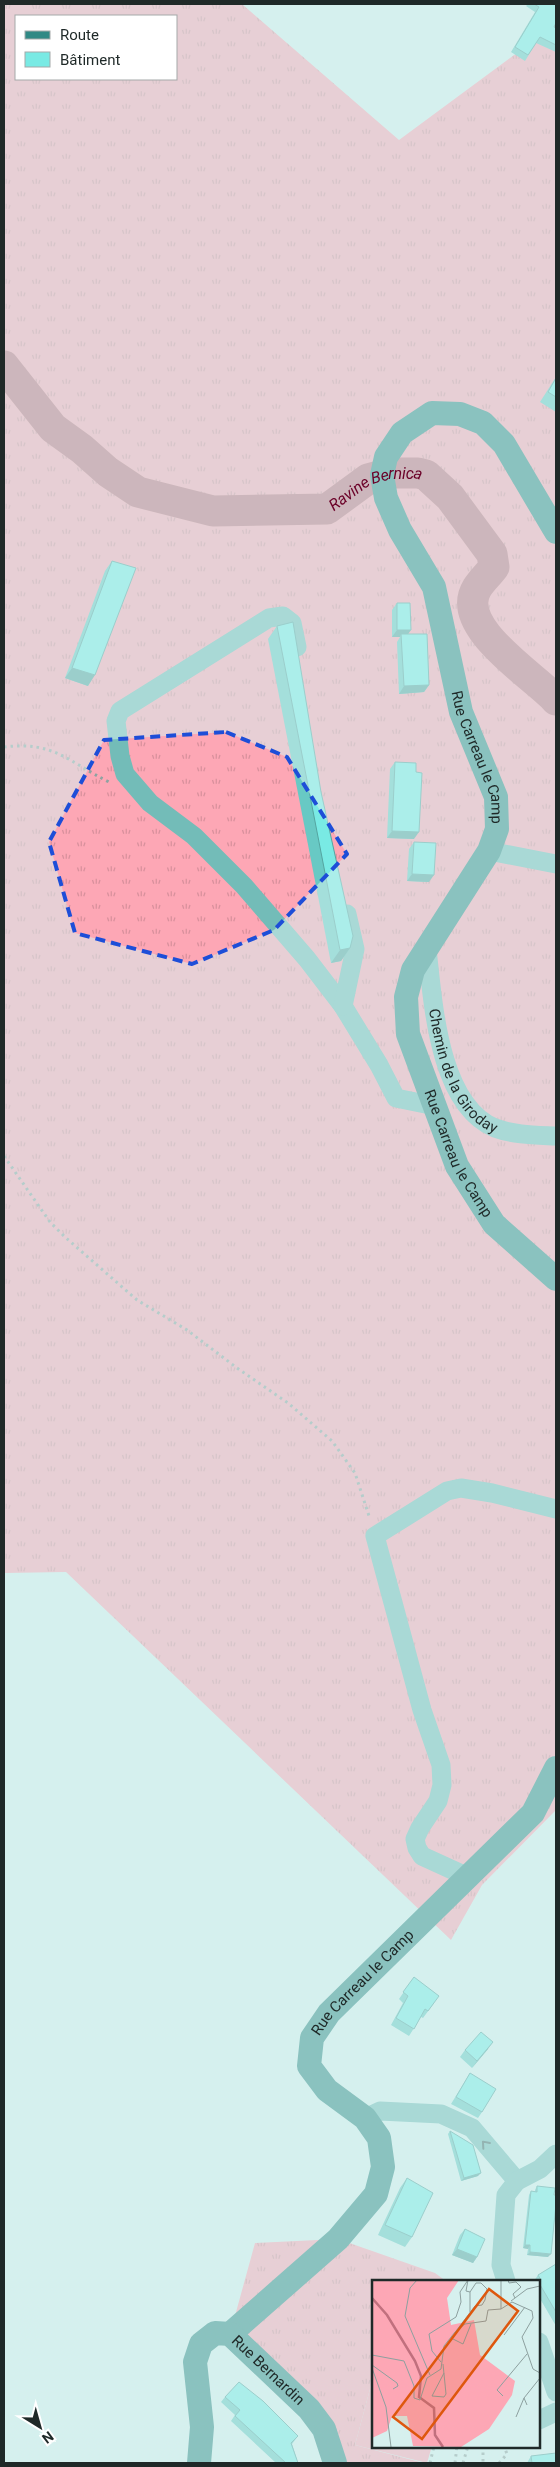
<svg xmlns="http://www.w3.org/2000/svg" width="560" height="2467" font-family="Roboto,sans-serif">
<defs>
<pattern id="grass-tufts" width="24" height="20" patternUnits="userSpaceOnUse" patternTransform="scale(1.25)"><rect width="24" height="20" fill="#fda7b5"/><path d="M3 7l-1-3M5 7V3M7 7l1-3M15 17l-1-3M17 17v-4M19 17l1-3" fill="none" stroke="#d8909c"/></pattern>
</defs>
<rect width="100%" height="100%" fill="#d6f0ee"/>
<!-- grass -->
<g fill="url(#grass-tufts)" fill-rule="evenodd">
<path d="M4 4H242L399 140 556 24V1810L482 1885 451 1940 66 1572 4 1573ZM16 16H176V79H16Z"/>
<path d="M338 2239 435 2273 446 2281H374V2374L355 2445 424 2463H335L324 2429 230 2334 255 2243Z"/>
</g>
<!-- garden -->
<path fill="#fda7b5" d="M374 2374V2446H432L427 2463 355 2445Z"/>
<g fill="none" stroke-linecap="round" stroke-linejoin="round">
<!-- river -->
<path stroke="#c1707e" stroke-width="31" id="s1" d="M4 366 53 428 82 449 108 472 138 492 213 511 327 509 368 479 390 473H418L426 475 450 497 492 554 494 567C489 574 482 580 477 588 453 627 536 677 556 700"/>
<!-- path -->
<g stroke="#8ea2a1" stroke-width="3" stroke-dasharray="2.5 4" stroke-linecap="butt">
<path d="M4 747C54 741 67 761 109 782"/>
<path d="M4 1156 50 1222 65 1237 137 1300 187 1330 237 1368 288 1403 332 1441 355 1473 370 1519"/>
<path d="M483 2446V2463"/>
<path d="M430 2463 434 2446"/>
<path d="M455 2463 457 2446"/>
<path d="M463 2463 468 2446"/>
<path d="M499 2463 507 2454 504 2446"/>
</g>
<!-- minor -->
<g stroke="#73bcb8" stroke-width="19">
<path d="M297 647 292 623 283 616 269 618 120 711 116 721 120 756 125 774 150 803 194 836 244 886 307 959 343 1006 379 1065 396 1098 435 1106"/>
<path d="M489 851 556 864"/>
<path id="s2" d="M427 949C433 1001 438 1104 495 1128 514 1135 536 1135 556 1136"/>
<path d="M343 1006 355 949 347 914"/>
<path d="M468 1877 422 1856 417 1848 415 1839 420 1828 438 1801 442 1785 441 1765 422 1710 375 1536 447 1491 461 1488 492 1493 556 1509"/>
<path d="M365 2118 380 2111 441 2114 472 2128 517 2181"/>
<path d="M506 2281 501 2265 506 2195 517 2181 540 2169 556 2154"/>
<path d="M539 2342 556 2392"/>
<path d="M539 2420 556 2412"/>
</g>
<!-- major -->
<g stroke="#308985" stroke-width="24">
<path id="s3" d="M556 532 504 444 483 423 460 414 432 413 402 433 386 457 382 475 386 498 400 530 434 587 461 712 496 797 497 829 489 851 413 970 406 997 408 1034 457 1166 494 1224 556 1279"/>
<path id="s4" d="M230 2334 338 2239 376 2194 383 2167 379 2138 365 2118 327 2090 309 2066 312 2038 329 2013 533 1813 556 1768"/>
<path id="s5" d="M199 2463 202 2427 195 2362 201 2344 215 2333 230 2334 309 2409 324 2429 335 2463"/>
</g>
</g>
<!-- wall -->
<g fill="#68c9c4">
<path d="M528 4H556L554 27 556 28V52L536 43 525 61 511 52 535 12 526 6Z"/>
<path d="M556 377V412L540 402Z"/>
<path d="M112 561 88 686 65 678 105 571Z"/>
<path d="M397 603 408 634 429 685 424 692 399 694 397 642 400 637H392V610Z"/>
<path d="M277 626 321 792 350 948 341 961 331 963 268 639Z"/>
<path d="M395 762 416 772 414 839 387 838 390 769Z"/>
<path d="M414 842 429 882 407 881 409 849Z"/>
<path d="M414 1977 434 2003 423 2018 421 2017 409 2036 391 2025 403 2003 399 1999Z"/>
<path d="M488 2049 472 2068 460 2057 465 2050Z"/>
<path d="M470 2073 482 2112 478 2118 451 2104Z"/>
<path d="M450 2131 478 2176 461 2181 448 2134Z"/>
<path d="M407 2178 412 2237 405 2247 378 2235 400 2188Z"/>
<path d="M537 2186 548 2257 527 2255 528 2249 523 2248 529 2195 531 2191 535 2192V2190Z"/>
<path d="M465 2229 477 2257 473 2263 452 2255 460 2235Z"/>
<path d="M556 2264V2326L539 2297V2281H534L538 2275Z"/>
<path d="M225 2397 298 2436 292 2444 298 2463H276L231 2421 235 2415 221 2402Z"/>
<path d="M531 2456 556 2463H527Z"/>
</g>
<!-- shaded-wall -->
<g fill="#55a4a0">
<path d="M397 630H411L406 637 401 634 400 637H392Z"/>
<path d="M72 668 95 675 88 686 65 678Z"/>
<path d="M429 685 424 692 399 694 404 686Z"/>
<path d="M392 831 419 832 414 839 387 838Z"/>
<path d="M412 874 434 875 429 882 407 881Z"/>
<path d="M350 948 341 961 331 963 340 950Z"/>
<path d="M493 2042 488 2049 472 2068 477 2061Z"/>
<path d="M481 2173 478 2176 461 2181 464 2178Z"/>
<path d="M525 2245H530L528 2249 523 2248Z"/>
<path d="M457 2249 477 2257 473 2263 452 2255Z"/>
<path d="M530 2252 551 2254 548 2257 527 2255Z"/>
</g>
<!-- building -->
<g fill="#79eae4" stroke="#55a4a0">
<path d="M534 4H556V23L554 27 556 28V45L540 37 528 55 515 47 539 7Z"/>
<path d="M556 378V397L548 392Z"/>
<path d="M112 561 136 568 95 675 72 668Z"/>
<path d="M397 603H410L411 630H397Z"/>
<path d="M293 622 321 792 353 936 350 948 340 950 277 626Z"/>
<path d="M401 634H427L429 685 404 686Z"/>
<path d="M395 762 416 763V772L422 773 419 832 392 831Z"/>
<path d="M414 842 436 843 434 875 412 874Z"/>
<path d="M414 1977 439 1996 428 2011 425 2009 414 2029 396 2018 408 1996 403 1992Z"/>
<path d="M481 2032 493 2042 477 2061 465 2050Z"/>
<path d="M470 2073 496 2089 482 2112 456 2097Z"/>
<path d="M450 2131 473 2145 481 2173 464 2178Z"/>
<path d="M407 2178 433 2193 412 2237 385 2225Z"/>
<path d="M537 2186 555 2188 554 2195H556V2204L551 2254 530 2252V2245H525L531 2191 537 2192Z"/>
<path d="M465 2229 485 2239 477 2257 457 2249Z"/>
<path d="M556 2264V2312L539 2283V2281L541 2280 538 2275Z"/>
<path d="M239 2382 263 2401 298 2436 291 2443 298 2463H286L235 2416 240 2410 225 2397Z"/>
<path d="M556 2453V2463H532L531 2456Z"/>
</g>
<!-- one-way arrows -->
<defs><path id="oneway-chevron" d="M-2-3.5L2.5 0L-2 3.5" fill="none" stroke-width="1.6" stroke-linecap="round" stroke-linejoin="round" transform="scale(1.25)"/></defs>
<use stroke="#456b69" href="#oneway-chevron" transform="translate(485 2144) rotate(-131)"/>
<!-- marked area -->
<path d="M0 0H560V2467H0ZM226 732 287 757 347 854 274 930 192 964 75 933 49 842 104 740Z" fill="#d6f0ee" fill-opacity=".55" fill-rule="evenodd"/>
<path fill="none" stroke="#1d4ed8" stroke-width="4" stroke-dasharray="10 6" stroke-linejoin="round" d="M226 732 287 757 347 854 274 930 192 964 75 933 49 842 104 740Z"/>
<g text-anchor="middle" stroke-width="4.5" stroke-linejoin="round" paint-order="stroke">
<!-- street labels -->
<g font-size="15" fill="#1f2928" stroke="#fff">
<text dy="5" stroke="none"><textPath href="#s3" startOffset="569">Rue Carreau le Camp</textPath></text>
<text dy="5" stroke="none"><textPath href="#s2" startOffset="131">Chemin de la Giroday</textPath></text>
<text dy="5" stroke="none"><textPath href="#s3" startOffset="1004">Rue Carreau le Camp</textPath></text>
<text dy="5" stroke="none"><textPath href="#s4" startOffset="465">Rue Carreau le Camp</textPath></text>
<text dy="5" stroke="none"><textPath href="#s5" startOffset="206">Rue Bernardin</textPath></text>
</g>
<!-- water labels -->
<g font-size="16" font-style="italic" fill="#6b0128" stroke="#fff">
<text dy="6" stroke="none"><textPath href="#s1" startOffset="432">Ravine Bernica</textPath></text>
</g>
</g>
<!-- overview -->
<g transform="translate(372 2280)">
<rect width="168" height="168" fill="#d6f0ee"/>
<path d="M0 0H87L75 18 79 45 102 40 108 75 143 101 140 115 117 149 89 167 41 166 35 136H20L15 151 0 158Z" fill="#fda7b5"/>
<path fill="none" stroke="#c1707e" stroke-width="2.5" d="M0 18 15 35 43 81 49 96 47 117 62 128 63 155 71 167"/>
<path fill="none" stroke="#8da09f" stroke-width="1" d="M45 0 38 8 33 36 58 95M129 0V29M136 0 137 3 144 2 149 7 141 14 143 18M98 12V32M139 21 155 9 168 6M129 29 140 22 160 31 161 38 150 57 161 89 168 93M84 51 103 26 110 25 113 20 115 9 109 3H104L98 12 94 11 96 0M132 55 153 27M79 58 91 64 99 44M0 75 32 81 42 106V118L48 120 55 98 69 89 72 66 83 52 93 44 114 41 116 30 129 29M69 82 60 71 57 54 84 37 89 22 88 12 96 0M71 84 74 114 72 117 60 116 72 93M0 85 25 103 26 106 21 109M0 88 14 127 19 167M131 116 125 110 155 74M155 125 152 118 168 98M144 137 152 118"/>
<path fill="#de570d" fill-opacity="0.15" stroke="#de570d" stroke-width="2.5" d="M117 9 146 31 50 159 21 137Z"/>
<rect width="168" height="168" fill="none" stroke="#1f2928" stroke-width="2.5"/>
</g>
<!-- border -->
<rect width="560" height="2467" fill="none" stroke="#1f2928" stroke-width="10"/>
<!-- legend -->
<rect x="15" y="15" width="162" height="65" fill="#ffffff" stroke="#a5a9a9"/>
<rect x="25" y="31" width="25" height="8" fill="#308985" stroke="#a5a9a9"/>
<text x="60" y="40" font-size="15" fill="#1f2928">Route</text>
<rect x="25" y="52" width="25" height="15" fill="#79eae4" stroke="#a5a9a9"/>
<text x="60" y="65" font-size="15" fill="#1f2928">Bâtiment</text>
<!-- north arrow -->
<g transform="translate(40 2427) rotate(143)" stroke="#ffffff" stroke-width="4" paint-order="stroke">
<path d="M0-4L9 19L0 12L-9 19Z" fill="#1f2928"/>
<text y="-8" font-size="14" font-weight="bold" text-anchor="middle" fill="#1f2928">N</text>
</g>
</svg>
